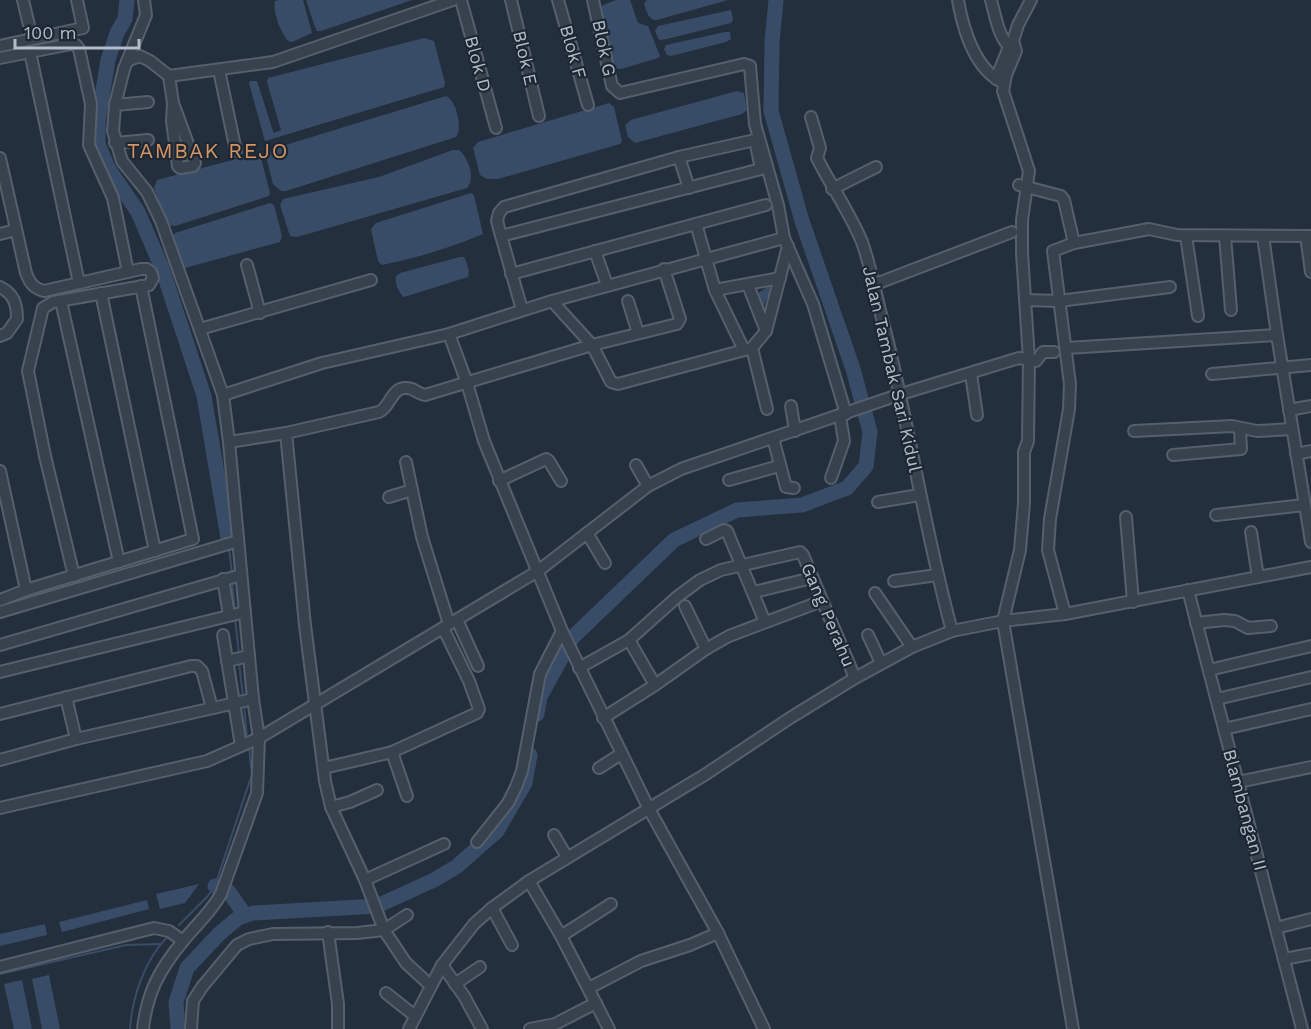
<svg xmlns="http://www.w3.org/2000/svg" width="1311" height="1029" font-family="'Work Sans',sans-serif">
<rect width="100%" height="100%" fill="#242f3e"/>
<!-- water -->
<g fill="#394c67">
<path d="M279 0H303L312 33 292 42 288 41C281 33 272 11 275 1Z"/>
<path d="M306 0H412L321 31H317L315 27Z"/>
<path d="M616 0H630L638 23 648 26 660 56 658 58 621 69H615L613 66 601 9 603 5Z"/>
<path d="M647 0H728L657 20C648 20 647 12 644 4Z"/>
<path d="M731 10 733 20 731 23 667 39 659 40 655 31 658 26Z"/>
<path d="M725 32H730L731 39 726 42 671 56 667 55 664 49 666 45Z"/>
<path d="M424 38 434 41 445 83 444 87 265 141 249 83 250 81H257L273 131 274 133 281 130 267 82 268 78Z"/>
<path d="M737 91 744 93 747 110 742 114 635 143 628 137 625 125 631 120Z"/>
<path d="M446 96C456 100 463 128 456 137L286 191H281L273 184 266 156 269 150Z"/>
<path d="M609 103 614 107 622 141 620 144 498 179H487L480 175 473 148 478 142Z"/>
<path d="M453 150H459C468 157 476 179 467 188L297 237 290 236 280 205 283 199 379 177Z"/>
<path d="M255 154 261 158 270 193 269 196 175 226 167 225 154 188 157 180Z"/>
<path d="M471 193 474 195 483 234C450 248 417 258 382 265L378 261 371 229 376 223Z"/>
<path d="M270 203 274 205 282 236 280 242 185 268 182 265 172 238 175 233Z"/>
<path d="M460 257H464C467 263 470 271 468 277L404 297C398 292 395 284 396 276L400 273Z"/>
<path d="M769 286 770 291 761 313 755 295Z"/>
<path d="M199 884 185 903 160 909 156 894Z"/>
<path d="M147 900 149 909 62 932 59 922Z"/>
<path d="M45 924 47 935 0 946V934Z"/>
<path d="M49 975 60 1029H42L32 979Z"/>
<path d="M22 980 32 1029H14L4 984Z"/>
</g>
<g fill="none" stroke-linecap="round" stroke-linejoin="round">
<!-- stream -->
<g stroke="#394c67" stroke-width="2">
<path d="M229 547 232 574"/>
<path d="M232 582 235 610"/>
<path d="M235 618 239 654"/>
<path d="M239 663 243 696"/>
<path d="M244 705 247 738"/>
<path d="M249 747 251 768"/>
<path d="M179 925 207 897 215 886 251 777"/>
<path d="M0 974 126 945 160 944"/>
<path d="M130 1029C132 997 145 960 167 937"/>
</g>
<!-- river -->
<g stroke="#394c67" stroke-width="15">
<path d="M127 0 125 19 117 33 108 60 98 121V144L108 168 138 212 162 268 204 396 228 538"/>
<path d="M537 714 540 697 573 637 674 540 737 510 802 505 847 488 866 466 870 432 853 369 802 221 771 111 772 42 776 0"/>
<path d="M215 886 229 892 245 915"/>
<path d="M178 1029 176 1002 187 968 219 934 238 918 253 913 377 906 434 880 456 867 497 831 525 783 530 755"/>
</g>
<!-- minor casing -->
<g stroke="#565f6c" stroke-width="14">
<g id="minor">
<path d="M23 0 32 38"/>
<path d="M461 0 496 128"/>
<path d="M511 0 539 116"/>
<path d="M558 0 588 105"/>
<path d="M593 0 612 86 620 93 744 64 750 66 755 124 778 205 784 238 813 304 846 414"/>
<path d="M958 0C963 29 975 70 1004 83"/>
<path d="M991 0C995 14 999 42 1013 49"/>
<path d="M1013 41 1016 51 1006 75 1003 91 1029 171 1022 220V253L1029 359 1028 441 1024 452V503L1020 550 1003 621 1073 1029"/>
<path d="M0 46 83 28 77 0"/>
<path d="M30 52 79 283"/>
<path d="M0 58 71 44 76 45 79 49 91 104 89 145 113 198 128 272"/>
<path d="M127 61 140 56 150 61 169 76 273 62 453 0"/>
<path d="M219 70 236 151"/>
<path d="M169 76 173 103 195 163 193 166 180 168 178 166 172 121 173 103"/>
<path d="M996 79 1009 47 1013 41 1018 25 1031 0"/>
<path d="M115 105 148 102"/>
<path d="M811 117 820 148 817 158C831 186 850 213 862 242 872 270 877 301 885 330 910 430 925 532 952 631"/>
<path d="M115 143 148 140"/>
<path d="M679 157 689 188"/>
<path d="M0 158 26 273C30 283 33 288 44 291L141 269H147L151 272 153 278 149 285 53 302 43 308 28 371 45 456 74 576"/>
<path d="M1019 185 1061 196 1064 200 1074 243"/>
<path d="M832 189 876 167"/>
<path d="M696 224 715 290 744 350"/>
<path d="M0 234 16 230"/>
<path d="M501 236 761 169 755 140 679 157 504 207 499 213 497 221 522 310"/>
<path d="M1186 236 1198 316"/>
<path d="M1225 236 1231 310"/>
<path d="M1263 236 1277 335 1311 542"/>
<path d="M1306 236 1311 272"/>
<path d="M595 251 607 285"/>
<path d="M247 265 260 313"/>
<path d="M511 274 766 205"/>
<path d="M748 285 766 331"/>
<path d="M873 285 1012 232"/>
<path d="M0 287C14 294 17 304 17 319L7 333 0 336"/>
<path d="M715 290 780 278"/>
<path d="M101 293 155 551"/>
<path d="M1025 300 1059 301 1170 287"/>
<path d="M61 301 119 562"/>
<path d="M552 301 592 345 611 382 618 384 752 348 766 331 788 246"/>
<path d="M628 301 638 333"/>
<path d="M200 329 371 280"/>
<path d="M449 334 467 383 484 441 562 631 649 809 718 933 764 1029"/>
<path d="M752 348 767 409"/>
<path d="M1067 348 1277 335"/>
<path d="M971 374 977 415"/>
<path d="M1212 374 1311 365"/>
<path d="M223 395 322 363 449 334 552 301 784 238"/>
<path d="M791 406 795 431"/>
<path d="M1289 410 1311 406"/>
<path d="M1134 431 1232 426 1257 431 1292 429"/>
<path d="M286 433 305 625 325 781 331 807 365 880 384 930 406 963 430 985"/>
<path d="M773 438 786 487 794 488"/>
<path d="M229 442 286 433 379 412C392 406 391 383 412 389 416 391 420 394 425 395L592 345 677 324 680 319 664 269"/>
<path d="M1296 454 1311 451"/>
<path d="M1173 455 1241 449 1240 429"/>
<path d="M406 462 422 537 449 624"/>
<path d="M636 465 648 486"/>
<path d="M0 471 26 590"/>
<path d="M831 478 844 441 840 416"/>
<path d="M729 480 779 466"/>
<path d="M499 481 546 459 549 461 561 481"/>
<path d="M389 497 412 490"/>
<path d="M878 502 919 495"/>
<path d="M1216 515 1304 505"/>
<path d="M1126 517 1133 602"/>
<path d="M1251 532 1258 577"/>
<path d="M587 533 605 563"/>
<path d="M706 539 724 530 727 531 765 622"/>
<path d="M223 579 229 615"/>
<path d="M894 581 937 575"/>
<path d="M1188 590 1302 1029"/>
<path d="M754 592 812 578"/>
<path d="M875 593 912 647"/>
<path d="M0 600 26 590 193 539 141 286"/>
<path d="M685 606 706 649"/>
<path d="M0 612 238 541"/>
<path d="M1065 614 1048 550 1050 519 1069 409 1070 384 1053 251 1074 243 1149 229 1177 235 1311 236"/>
<path d="M457 620 478 666"/>
<path d="M1196 623 1224 620 1235 621 1248 628 1271 626"/>
<path d="M223 635 241 746"/>
<path d="M868 635 881 663"/>
<path d="M629 640 655 685"/>
<path d="M0 645 241 575"/>
<path d="M227 661 249 656"/>
<path d="M579 668 629 640 677 597 700 580 721 570 800 552 803 555 855 678"/>
<path d="M1209 670 1311 646"/>
<path d="M0 672 245 612"/>
<path d="M66 697 76 739"/>
<path d="M1217 699 1311 677"/>
<path d="M0 714 191 666H197L202 671 212 708"/>
<path d="M603 718 655 685 706 649 729 636 822 601"/>
<path d="M1224 729 1311 709"/>
<path d="M392 752 407 796"/>
<path d="M0 760 76 739 253 699"/>
<path d="M324 768 392 752 477 713 479 709 469 681 443 628"/>
<path d="M599 768 621 754"/>
<path d="M1238 782 1311 767"/>
<path d="M331 807 350 802 377 790"/>
<path d="M0 808 207 761 259 738 538 571 648 486 681 469 901 394 1019 358 1036 361 1043 352H1054"/>
<path d="M554 835 567 857"/>
<path d="M477 842 508 803 516 787 522 771 540 674 562 631"/>
<path d="M365 880 444 844"/>
<path d="M529 881 561 936 609 1029"/>
<path d="M492 908 512 945"/>
<path d="M1276 928 1311 919"/>
<path d="M328 932 338 1004V1029"/>
<path d="M561 936 611 904"/>
<path d="M1284 959 1311 954"/>
<path d="M442 965 464 996 482 1029"/>
<path d="M0 967 154 928 169 931 183 941"/>
<path d="M455 984 480 967"/>
<path d="M589 988 641 961 690 945 718 933"/>
<path d="M386 993 415 1016"/>
<path d="M143 1029C147 992 160 969 183 941 196 925 211 912 221 894L257 793 259 738 253 699 229 442 223 395 161 221 147 192 122 161 113 131 115 105 124 69 146 15 144 0"/>
<path d="M191 1029 193 1001 202 987 237 945 249 939 273 934 357 933 384 930 407 915"/>
<path d="M409 1029 442 965 474 924 492 908 529 881 706 774 790 718 855 678 912 647 952 631 1003 621 1065 614 1311 567"/>
<path d="M530 1029 555 1024 596 1003"/>
</g>
</g>
<!-- minor -->
<use href="#minor" stroke="#38414e" stroke-width="10"/>
</g>
<g text-anchor="middle" stroke-width="4.5" stroke-linejoin="round" paint-order="stroke">
<!-- street labels -->
<g font-size="18" fill="#b4bcc9" stroke="#1d2633">
<text transform="translate(604 48) rotate(78)" y="6">Blok G</text>
<text transform="translate(573 52) rotate(74)" y="6">Blok F</text>
<text transform="translate(525 58) rotate(77)" y="6">Blok E</text>
<text transform="translate(478 64) rotate(75)" y="6">Blok D</text>
<text transform="translate(892 369) rotate(77)" y="6">Jalan Tambak Sari Kidul</text>
<text transform="translate(828 615) rotate(67)" y="6">Gang Perahu</text>
<text transform="translate(1245 810) rotate(75)" y="6">Blambangan II</text>
</g>
<!-- quarter labels -->
<g font-size="21" letter-spacing="1.5" fill="#d59563" stroke="#1d2633">
<text x="208" y="158">TAMBAK REJO</text>
</g>
</g>
<!-- scale -->
<path d="M15 39v9h124v-9" fill="none" stroke="#b4bcc9" stroke-width="3"/>
<text x="24" y="39" font-size="18" fill="#b4bcc9" stroke="#1d2633" stroke-width="4.5" paint-order="stroke">100 m</text>
</svg>
